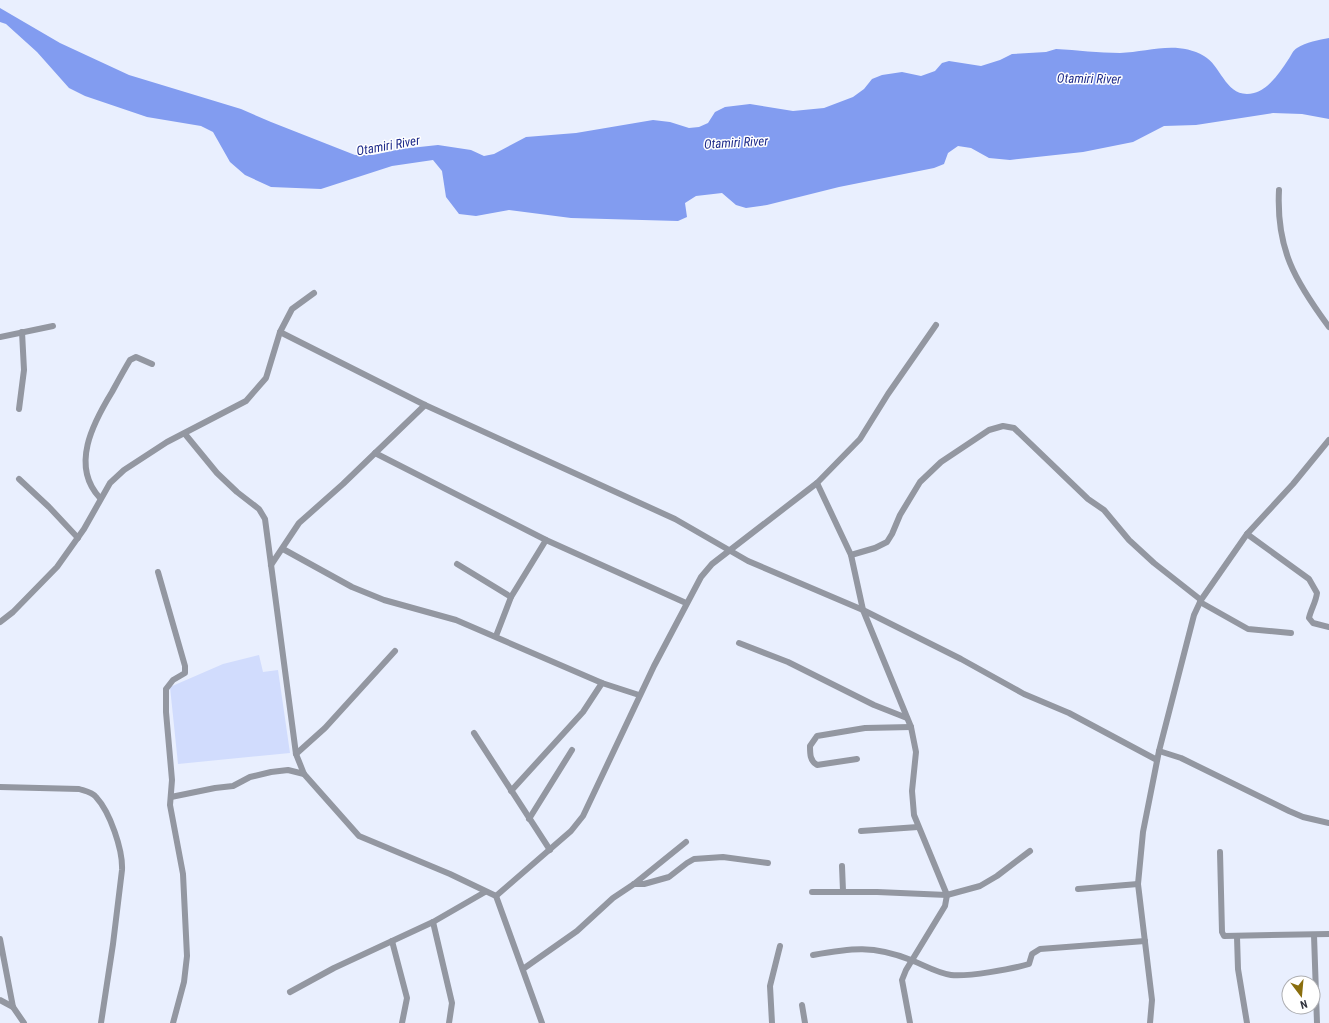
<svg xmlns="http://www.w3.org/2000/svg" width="1329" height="1023" font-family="'Roboto Condensed',sans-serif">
<rect width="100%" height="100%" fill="#e9effe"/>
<!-- green -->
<path fill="#d1dcfd" d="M259 655 263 672 278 670 290 753 178 764 170 687 223 664Z"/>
<!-- water -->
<path fill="#829cf0" d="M0 8 60 43 129 75 241 109 271 122 355 155H373L401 149 438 145 471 150 484 156 494 154 526 137 576 133 653 120 670 122 689 128 699 127 708 123 715 112 725 107 750 104 793 111 824 108 853 97 864 89 872 79 882 75 902 72 921 76 935 71 942 63 949 61 981 66 1000 60 1012 54 1046 52 1056 49C1077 50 1099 53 1120 53 1148 52 1177 40 1204 56 1222 66 1226 100 1254 93 1269 89 1280 72 1288 60 1291 56 1293 50 1297 48 1306 42 1319 40 1329 38V119L1302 114 1273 113 1196 125 1164 126 1133 142 1083 152 1010 160 989 158 971 148 958 146 948 153 944 164 934 168 839 187 767 205 746 208 736 205 722 193 696 196 685 203 687 217 678 221 571 218 509 210 476 216 459 214 446 197 442 171 433 160 392 166 321 189 271 187 245 175 230 162 213 132 201 126 147 117 85 96 69 88 37 52 6 24 0 22Z"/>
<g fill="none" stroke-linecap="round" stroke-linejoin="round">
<!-- minor -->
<g stroke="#9397a1" stroke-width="6">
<path d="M1279 190C1276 249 1295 281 1329 327"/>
<path d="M280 332 425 405 675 519 748 561 863 610 961 659 1024 694 1069 713 1157 760"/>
<path d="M0 337 53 326"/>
<path d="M19 409 24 370 22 332"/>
<path d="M185 434 217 473 237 492 259 509 265 519 296 754 304 774 359 836 450 874 496 896 542 1023"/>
<path d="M375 453 546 540 686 603"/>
<path d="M19 479 49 507 78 538"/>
<path d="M817 483 851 555 863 610 911 727 916 752 912 791 914 815 947 895 945 906 906 970 902 980 910 1023"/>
<path d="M100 498C70 466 93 423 112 392 118 381 124 370 130 360L136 357 152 364"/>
<path d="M1247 534 1309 579 1317 593C1316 602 1311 609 1309 618L1313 623 1329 627"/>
<path d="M283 549 352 587 384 600 456 620 602 683 639 695"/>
<path d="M851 555 875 548 887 542 892 534 900 515 920 482 941 462 989 430 1003 426 1014 428 1088 499 1104 510 1129 540 1154 563 1201 600"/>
<path d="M457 564 511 597"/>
<path d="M271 565 299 523 343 484 425 405"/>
<path d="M158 572 185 666V673L173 680 166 689V712L172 780 170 805 183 874 187 956 184 982 173 1023"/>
<path d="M1200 602 1248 629 1291 633"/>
<path d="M0 622 13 612 57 567 84 529 110 483 124 470 167 442 246 401 266 378 280 332 292 309 314 293"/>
<path d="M496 636 511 597 546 540"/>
<path d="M739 643 788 662 874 705 907 718"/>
<path d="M474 733 550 850"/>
<path d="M1159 751 1181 758 1289 811 1303 817 1329 823"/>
<path d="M296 754 325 728 395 651"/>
<path d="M857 759 817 765C810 761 810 754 810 746L817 736 865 728 911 727"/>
<path d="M0 787 79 789C85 791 92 792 96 797 110 812 123 850 122 870L113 944 101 1023"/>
<path d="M511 791 583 712 602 683"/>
<path d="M171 797 215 788 233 786 250 777 271 772 288 770 304 774"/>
<path d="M529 819 572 750"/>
<path d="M861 831 918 827"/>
<path d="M1220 852 1222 932 1224 936 1329 934"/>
<path d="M842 866 843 891"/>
<path d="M634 884H644L669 877 687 863 694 859 723 857 768 863"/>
<path d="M1078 889 1138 884"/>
<path d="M812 892H877L947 895 980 886 997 876 1030 851"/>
<path d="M496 896 571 831 583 816 654 666 701 577 712 564 817 483 860 439 888 394 936 325"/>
<path d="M433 922 452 1003 449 1023"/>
<path d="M1314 935 1317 1023"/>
<path d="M1237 937 1238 969 1247 1023"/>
<path d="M0 939 13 1007 24 1023"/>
<path d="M392 941 407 998 402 1023"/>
<path d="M813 955C852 948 873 945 911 960 924 965 937 973 951 975 967 977 1013 969 1029 964L1032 954 1040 949 1145 941"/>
<path d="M523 969 577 931 613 898 634 884 686 842"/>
<path d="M290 992 334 968 433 922 485 892"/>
<path d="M0 1000 13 1007"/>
<path d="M802 1005 805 1023"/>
<path d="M772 1023 770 986 780 946"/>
<path d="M1150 1023 1152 1000 1138 884 1143 832 1159 751 1194 615 1201 600 1247 534 1293 484 1329 440"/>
</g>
</g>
<g text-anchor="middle" stroke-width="3" stroke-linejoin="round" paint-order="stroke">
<!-- water labels -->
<g font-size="13" font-style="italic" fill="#1f2c8b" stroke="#fff">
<text transform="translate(1089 78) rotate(1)" y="5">Otamiri River</text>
<text transform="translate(736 142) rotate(-3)" y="5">Otamiri River</text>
<text transform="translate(388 145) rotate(-10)" y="5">Otamiri River</text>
</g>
</g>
<!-- north arrow -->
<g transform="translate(1301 995) rotate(164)"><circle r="19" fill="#ffffff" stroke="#adaeb2"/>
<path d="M0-3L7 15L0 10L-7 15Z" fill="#8a6e0e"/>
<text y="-6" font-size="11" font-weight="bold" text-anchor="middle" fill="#31343e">N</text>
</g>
</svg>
